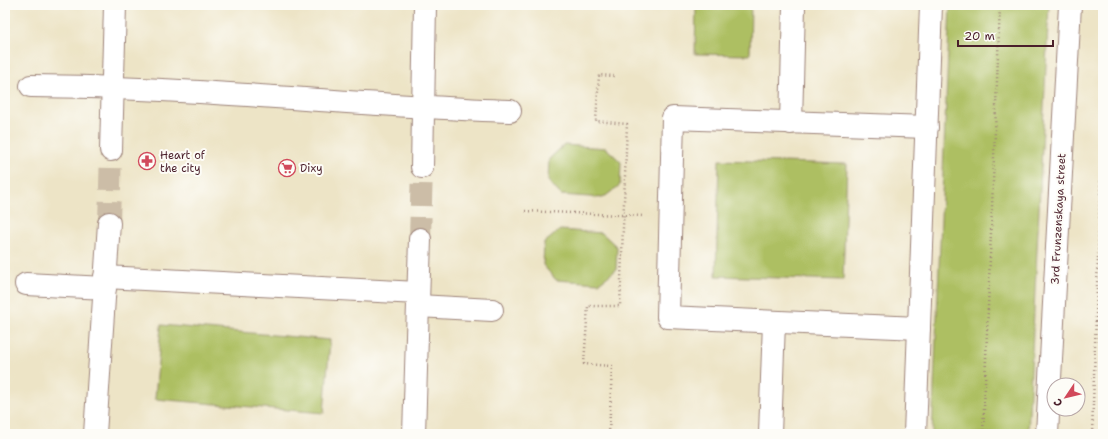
<svg xmlns="http://www.w3.org/2000/svg" width="1108" height="439" font-family="'Shantell Sans',sans-serif">
<rect width="100%" height="100%" fill="#fdfcf7"/>
<filter id="ink" filterUnits="userSpaceOnUse"><feTurbulence type="fractalNoise" baseFrequency=".025" numOctaves="2"/><feDisplacementMap in="SourceGraphic" scale="8" xChannelSelector="R" yChannelSelector="G"/><feConvolveMatrix kernelMatrix="1 2 1 2 8 2 1 2 1" color-interpolation-filters="sRGB"/></filter>
<filter id="wash" filterUnits="userSpaceOnUse"><feTurbulence type="fractalNoise" baseFrequency=".012" numOctaves="4" result="noise"/><feDisplacementMap in="SourceGraphic" scale="16" xChannelSelector="R" yChannelSelector="G"/><feGaussianBlur stdDeviation="0.9" result="paint"/><feColorMatrix in="noise" values="0 0 0 0 0 0 0 0 0 0 0 0 0 0 0 0 0 1.4 0 .05"/><feComposite in="paint" operator="in"/></filter>
<g filter="url(#wash)">
<rect width="100%" height="100%" fill="#ede4c6"/>
<!-- green -->
<g fill="#adbf62" stroke="#7c6f46">
<path d="M696 5H751L750 55 695 54Z"/>
<path d="M950 5H1049L1028 434H932Z"/>
<path d="M564 145 606 148 621 162 620 185 603 198 561 195 548 181 549 159Z"/>
<path d="M719 160 847 164 843 280 716 276Z"/>
<path d="M560 230 602 233 617 247 616 270 599 283 556 280 543 265 544 243Z"/>
<path d="M161 325 330 340 324 413 155 399Z"/>
</g>
</g>
<g filter="url(#ink)">
<g fill="none" stroke-linecap="round" stroke-linejoin="round">
<!-- minor-tunnel -->
<g stroke="#ccbda7" stroke-width="22" stroke-dasharray="22 11" stroke-linecap="butt">
<path d="M109 223 111 150"/>
<path d="M420 239 422 167"/>
</g>
<!-- minor casing -->
<g stroke="#9c8278" stroke-width="24">
<g id="minor">
<path d="M31 86C191 87 350 105 510 111"/>
<path d="M791 123 794 5"/>
<path d="M111 150 115 5"/>
<path d="M422 167 425 5"/>
<path d="M105 277 418 293"/>
<path d="M26 284 105 288"/>
<path d="M418 306 492 310"/>
<path d="M919 328 668 317 673 118 927 127"/>
<path d="M95 434 109 223"/>
<path d="M414 434 420 239"/>
<path d="M770 434 774 322"/>
<path d="M915 434 931 5"/>
<path d="M1047 434 1070 5"/>
</g>
</g>
<!-- path -->
<g stroke="#9c8278" stroke-width="2.5" stroke-dasharray="1 3" stroke-linecap="butt">
<path d="M525 211 644 216"/>
<path d="M609 434 612 366 584 364 588 306H620L627 124 596 121 599 75 614 76"/>
<path d="M983 434 1000 5"/>
<path d="M1092 434 1103 109"/>
</g>
<!-- minor -->
<use href="#minor" stroke="#fff" stroke-width="22"/>
</g>
</g>
<!-- icons -->
<defs>
<g id="pharmacy-ring" transform="scale(0.9)"><circle r="9.5" fill="#fdfcf7" stroke="#d1495b" stroke-width="1.5"/><path d="M-2-6h4v4h4v4h-4v4h-4v-4h-4v-4h4Z" fill="#d1495b"/></g>
<g id="supermarket-ring" transform="scale(0.9)"><circle r="9.5" fill="#fdfcf7" stroke="#d1495b" stroke-width="1.5"/><path d="M-6-5.5h2.5l.6 2H6L4.5 2H-2.5L-4.4-4H-6ZM-1.5 3.2a1.3 1.3 0 1 0 .1 0ZM3 3.2a1.3 1.3 0 1 0 .1 0Z" fill="#d1495b"/></g>
</defs>
<g fill-rule="evenodd">
<use href="#pharmacy-ring" x="147" y="161"/>
<use href="#supermarket-ring" x="287" y="168"/>
</g>
<g text-anchor="middle" stroke-width="4" stroke-linejoin="round" paint-order="stroke">
<!-- poi labels -->
<g font-size="11" fill="#4a1f2b" stroke="#fdfcf7" text-anchor="start">
<text x="160" y="159">Heart of<tspan x="160" dy="13">the city</tspan></text>
<text x="300" y="172">Dixy</text>
</g>
<!-- street labels -->
<g font-size="11" fill="#4a1f2b" stroke="#fdfcf7">
<text transform="translate(1058 219) rotate(-87)" y="4">3rd Frunzenskaya street</text>
</g>
</g>
<!-- margin -->
<rect width="1108" height="439" fill="none" stroke="#fdfcf7" stroke-width="20"/>
<!-- north arrow -->
<g transform="translate(1066 397) rotate(235)"><circle r="19" fill="#fdfcf7" stroke="#b5a4a5"/>
<path d="M0-3L7 15L0 10L-7 15Z" fill="#d1495b"/>
<text y="-6" font-size="11" font-weight="bold" text-anchor="middle" fill="#4a1f2b">С</text>
</g>
<!-- scale -->
<path d="M958 40v6h95v-6" fill="none" stroke="#4a1f2b" stroke-width="2"/>
<text x="964" y="40" font-size="12" fill="#4a1f2b" stroke="#fdfcf7" stroke-width="3" paint-order="stroke">20 m</text>
</svg>
